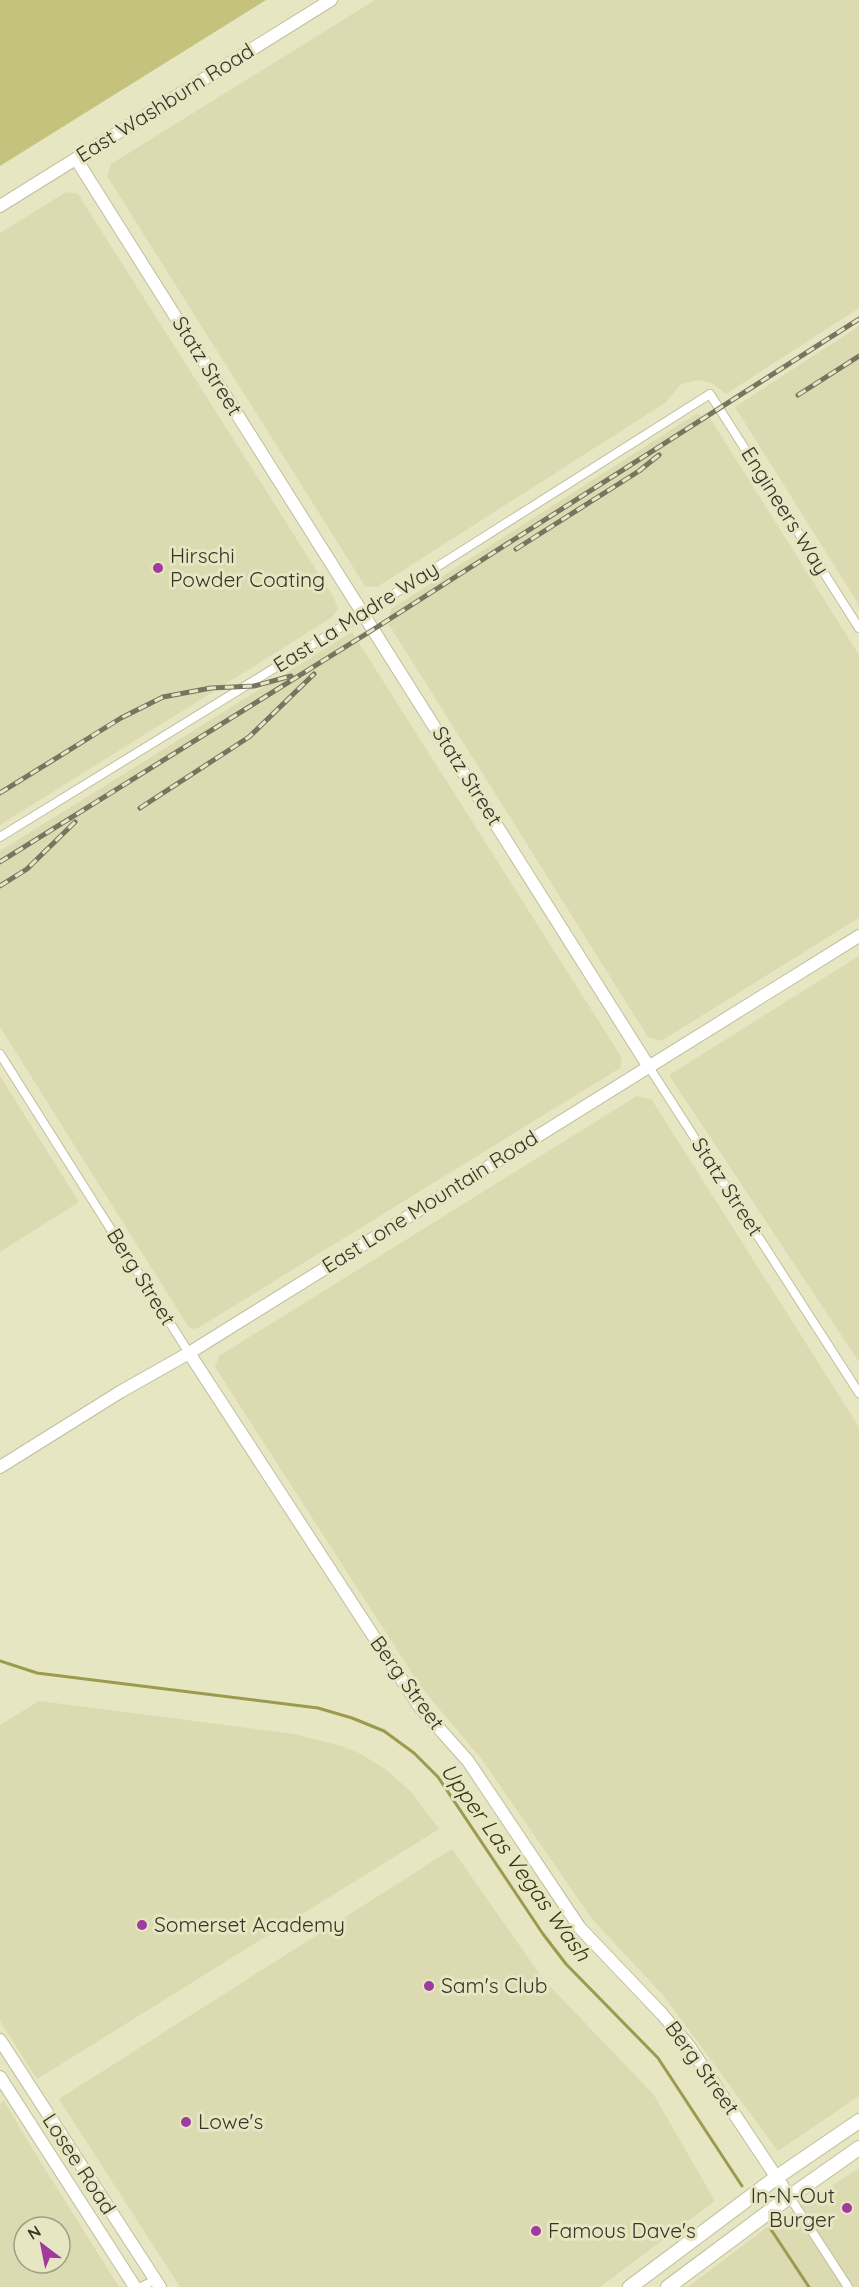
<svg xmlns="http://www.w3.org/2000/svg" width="859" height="2287" font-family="Quicksand,sans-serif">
<rect width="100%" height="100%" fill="#e7e6c3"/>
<!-- built -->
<g fill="#dcdab0" fill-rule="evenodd">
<path d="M375 0H859V308L726 394 712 383 699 380 681 384 665 403 377 587 365 586 107 176 111 164Z"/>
<path d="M66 192 78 194 334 598 338 609 331 618 0 825V233Z"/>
<path d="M859 326V605L735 407Z"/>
<path d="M696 414 710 418 859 655V918L661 1041 648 1037 388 623 391 609Z"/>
<path d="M352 632 622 1058 620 1068 198 1328 192 1329 188 1326 0 1027V851Z"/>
<path d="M859 956V1362L669 1075Z"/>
<path d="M0 1076 79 1202 0 1252Z"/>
<path d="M637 1096 652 1100 859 1427V2096L778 2151 663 1995 592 1919 483 1761 421 1687 215 1367 219 1356Z"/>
<path d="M39 1701 294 1734 342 1746 361 1754 388 1771 411 1792 439 1829 37 2079 0 2021V1725Z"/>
<path d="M452 1849 543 1979 654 2095 715 2201 600 2287H180L59 2099Z"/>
<path d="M4 2101 38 2158 119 2287H0V2104ZM24 2227H60V2263H24Z"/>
<path d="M859 2168V2287H688L766 2228Z"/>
</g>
<!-- green -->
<path fill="#c5c27d" d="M0 0H266L0 166Z"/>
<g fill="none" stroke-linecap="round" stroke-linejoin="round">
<!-- stream -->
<g stroke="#9d994d" stroke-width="3">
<path d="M0 1661 37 1673 318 1708 352 1718 384 1731 414 1753 438 1777 543 1934 566 1964 658 2058 742 2186"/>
<path d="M770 2228 809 2287"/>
</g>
<!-- street casing -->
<g stroke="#c0be9c" stroke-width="10">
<g id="street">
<path d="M0 837 364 613 710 394 859 628"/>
<path d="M0 1054 189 1353"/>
<path d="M649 1067 859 1393"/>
<path d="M789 2196 848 2287"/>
<path d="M141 2287 155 2280"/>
</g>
</g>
<!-- secondary casing -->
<g stroke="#c0be9c" stroke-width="14">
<g id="secondary">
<path d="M76 159 649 1067"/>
<path d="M0 206 331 0"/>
<path d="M189 1353 419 1706 468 1761 580 1928 662 2014 689 2046 789 2196"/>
<path d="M0 1467 120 1392 189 1353 859 936"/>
<path d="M0 2040 160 2287"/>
<path d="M0 2077 135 2287"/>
</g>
</g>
<!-- primary casing -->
<g stroke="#c0be9c" stroke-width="16">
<g id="primary">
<path d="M630 2287 777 2177 859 2121"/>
<path d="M668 2287 778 2205 859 2148"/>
</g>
</g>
<!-- street -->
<use href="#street" stroke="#fff" stroke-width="8"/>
<!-- secondary -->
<use href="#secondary" stroke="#fff" stroke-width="12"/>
<!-- primary -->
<use href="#primary" stroke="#fff" stroke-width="14"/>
<!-- rail casing -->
<g stroke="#767560" stroke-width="5">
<g id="rail">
<path d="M798 395 859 356"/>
<path d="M516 549 639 471 659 455"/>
<path d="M0 793 121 718 163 697 211 688 254 686 291 676"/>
<path d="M140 808 249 737 314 674"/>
<path d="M0 862 374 629 859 319"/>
<path d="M0 886 27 869 75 822"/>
</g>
</g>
<!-- rail -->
<use href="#rail" stroke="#e7e6c3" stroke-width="3" stroke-dasharray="9" stroke-linecap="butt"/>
</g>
<!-- markers -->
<g fill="#a13a9e" stroke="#e7e6c3" stroke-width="2">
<circle cx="158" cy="568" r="6"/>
<circle cx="142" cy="1925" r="6"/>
<circle cx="429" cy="1986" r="6"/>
<circle cx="186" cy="2122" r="6"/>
<circle cx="847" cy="2208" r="6"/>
<circle cx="536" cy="2231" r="6"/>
</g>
<g text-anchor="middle" stroke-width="6" stroke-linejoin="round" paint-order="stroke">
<!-- street labels -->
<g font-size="21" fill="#353427" stroke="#e7e6c3">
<text transform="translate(165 103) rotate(-32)" y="7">East Washburn Road</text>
<text transform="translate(207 366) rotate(58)" y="7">Statz Street</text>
<text transform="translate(785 511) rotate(58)" y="7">Engineers Way</text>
<text transform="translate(356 617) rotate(-32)" y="7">East La Madre Way</text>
<text transform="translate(467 776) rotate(58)" y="7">Statz Street</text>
<text transform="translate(727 1187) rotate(57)" y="7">Statz Street</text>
<text transform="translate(430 1202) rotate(-32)" y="7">East Lone Mountain Road</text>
<text transform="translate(141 1277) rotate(58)" y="7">Berg Street</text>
<text transform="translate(407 1683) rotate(54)" y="7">Berg Street</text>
<text transform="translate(702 2068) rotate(54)" y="7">Berg Street</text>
<text transform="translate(79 2164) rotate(57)" y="7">Losee Road</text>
</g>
<!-- poi labels -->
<g font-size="21" fill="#353427" stroke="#e7e6c3" text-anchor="start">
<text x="170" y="563">Hirschi<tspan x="170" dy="24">Powder Coating</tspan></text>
<text x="154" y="1932">Somerset Academy</text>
<text x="441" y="1993">Sam's Club</text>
<text x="198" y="2129">Lowe's</text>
<text x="835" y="2203" text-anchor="end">In-N-Out<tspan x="835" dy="24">Burger</tspan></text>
<text x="548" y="2238">Famous Dave's</text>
</g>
<!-- water labels -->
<g font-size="22" font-style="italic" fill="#363412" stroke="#e7e6c3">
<text transform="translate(516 1862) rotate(54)" y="8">Upper Las Vegas Wash</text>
</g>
</g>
<!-- north arrow -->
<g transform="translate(42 2245) rotate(328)"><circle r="28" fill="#e7e6c3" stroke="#a09f85" stroke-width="1.5"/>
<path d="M0-4.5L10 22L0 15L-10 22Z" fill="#a13a9e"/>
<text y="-9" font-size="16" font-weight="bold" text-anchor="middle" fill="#353427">N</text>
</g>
</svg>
